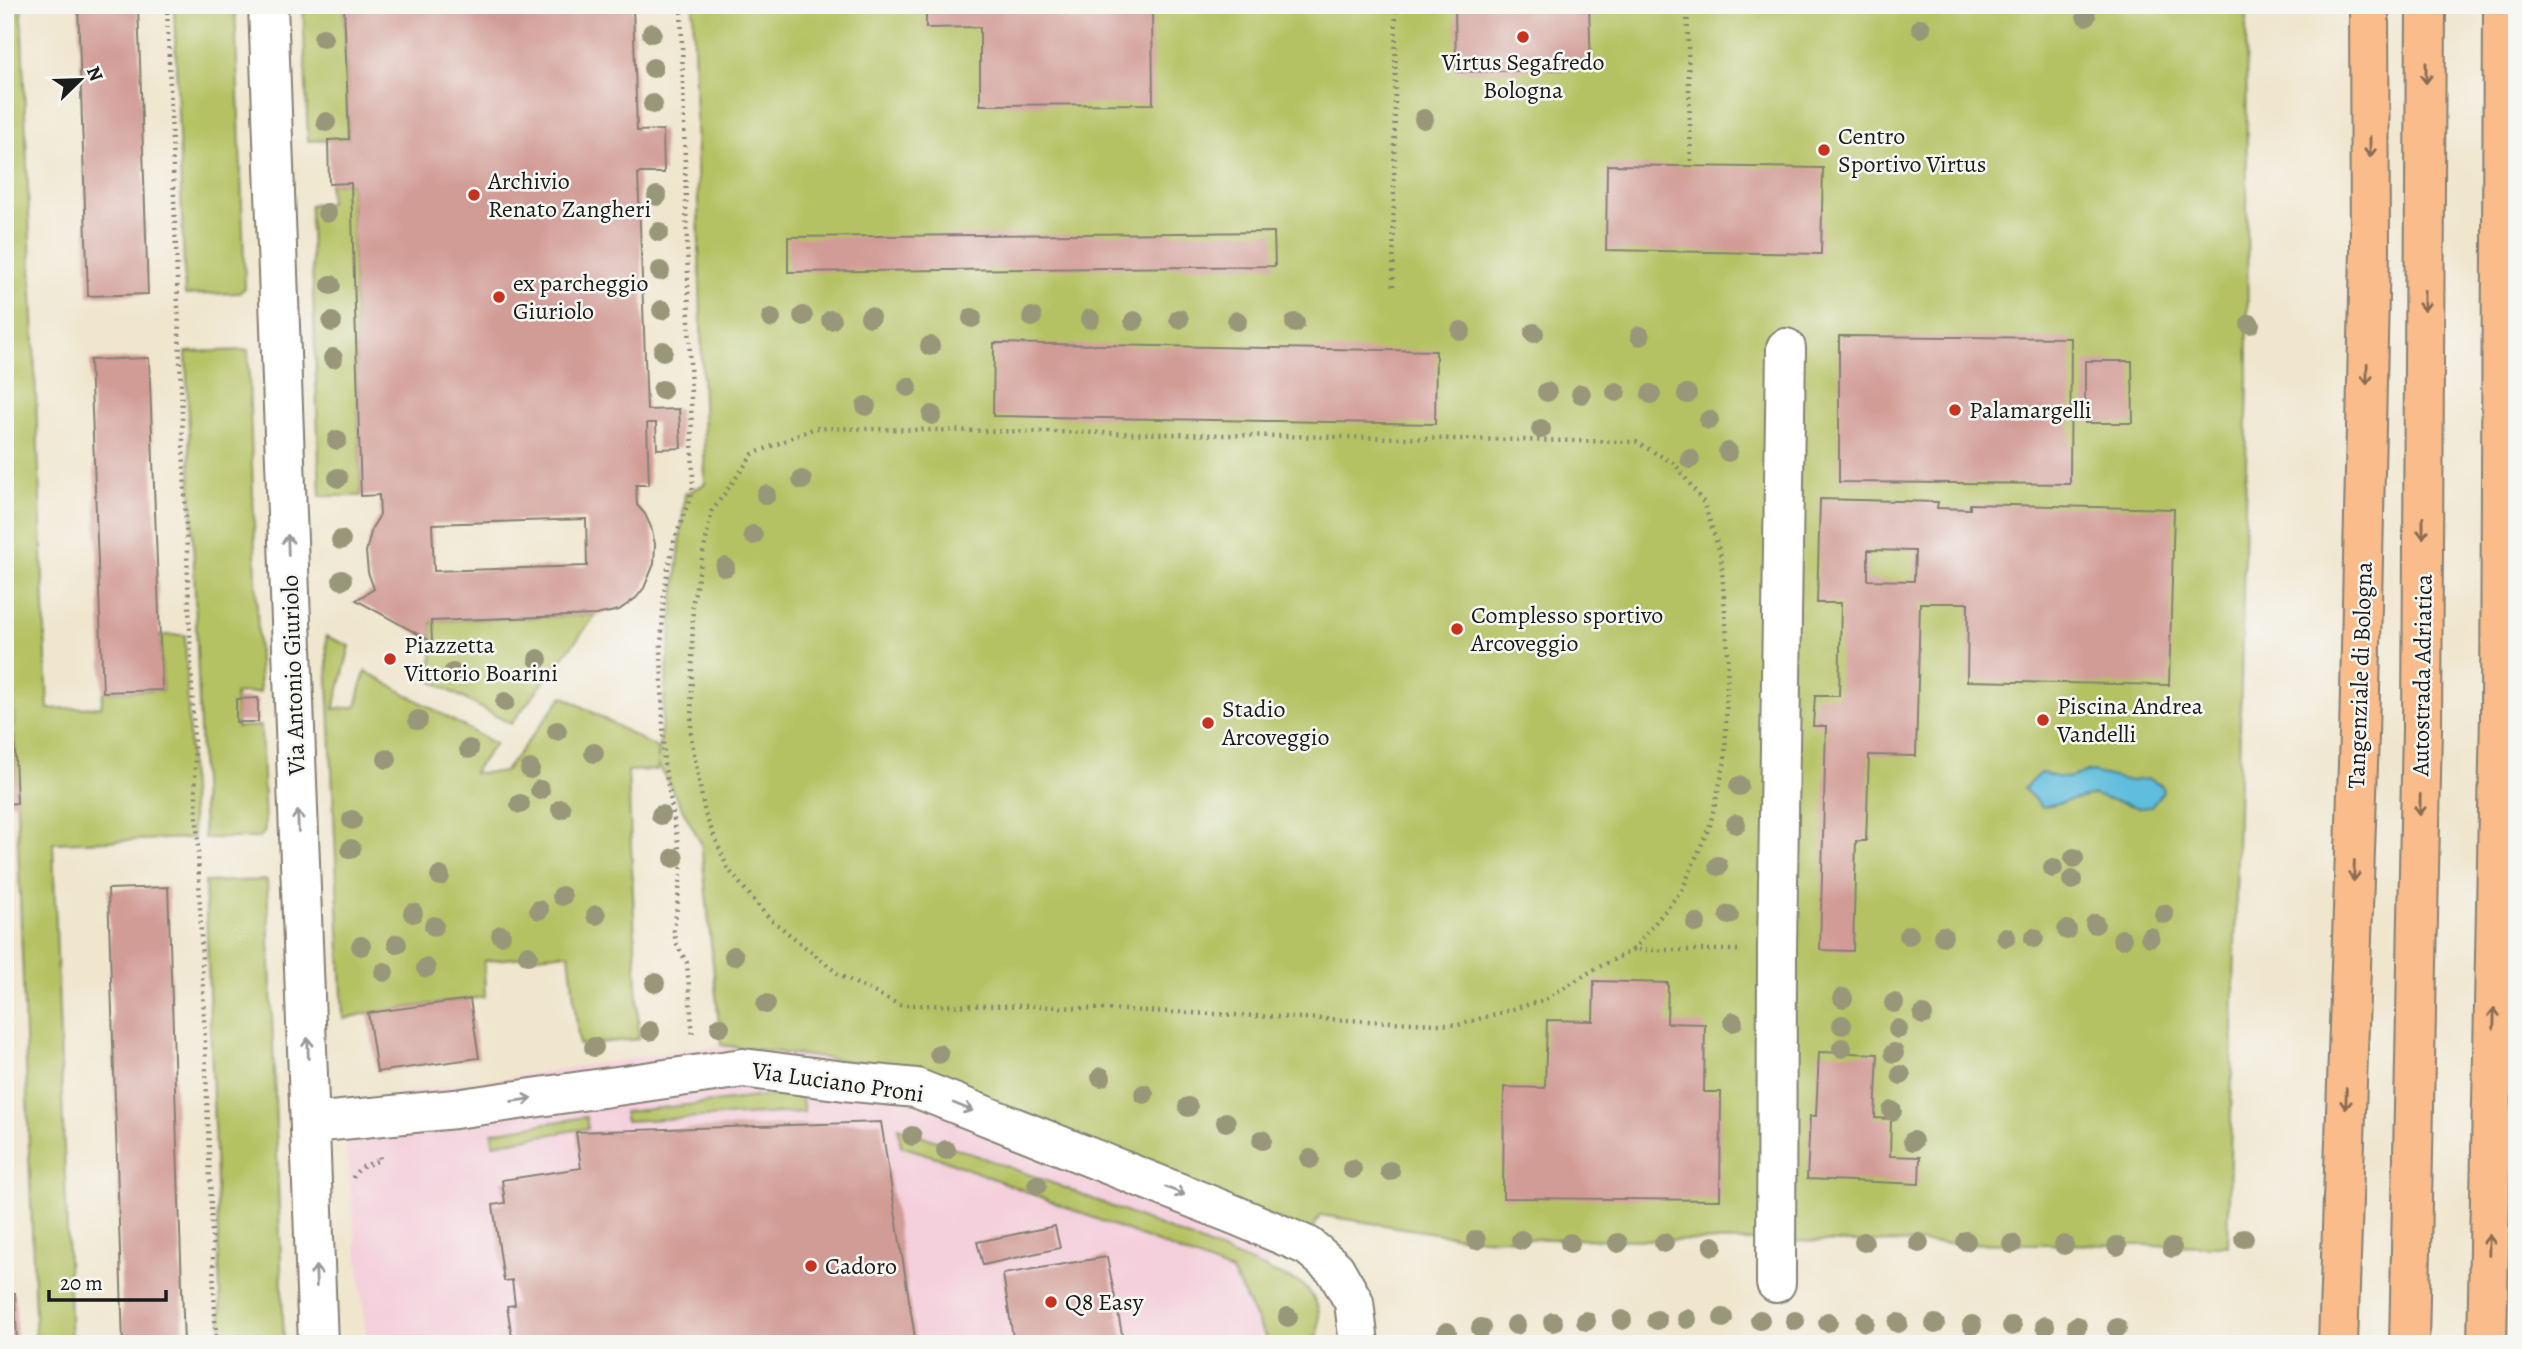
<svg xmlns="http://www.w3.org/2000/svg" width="2522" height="1349" font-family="Alegreya,serif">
<rect width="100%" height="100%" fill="#f6f6f2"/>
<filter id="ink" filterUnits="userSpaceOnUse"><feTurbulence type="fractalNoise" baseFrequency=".0143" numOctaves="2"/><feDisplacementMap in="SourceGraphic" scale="14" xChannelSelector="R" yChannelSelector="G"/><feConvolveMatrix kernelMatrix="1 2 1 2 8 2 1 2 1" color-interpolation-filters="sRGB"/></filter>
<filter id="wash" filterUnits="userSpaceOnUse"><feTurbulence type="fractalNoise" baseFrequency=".00686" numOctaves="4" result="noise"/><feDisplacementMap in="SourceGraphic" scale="28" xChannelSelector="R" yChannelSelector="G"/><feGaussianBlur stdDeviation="1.57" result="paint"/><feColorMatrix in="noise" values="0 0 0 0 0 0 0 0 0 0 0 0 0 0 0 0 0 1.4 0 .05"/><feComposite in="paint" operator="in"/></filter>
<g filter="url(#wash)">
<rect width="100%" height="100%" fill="#f0e6ce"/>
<!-- built -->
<path fill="#f4cfdc" d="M721 1045 905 1068 1311 1233 1266 1267 1271 1344H367L341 1103Z"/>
<!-- green -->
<g fill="#b5c264" stroke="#686f40" stroke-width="2">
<path d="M5 5H21L48 709 101 707 103 692 162 690 160 635H185L193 838 53 843 71 1344H36L5 480Z"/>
<path d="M174 5H235L245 288 239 293 185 295Z"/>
<path d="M303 5H344L349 139 308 141Z"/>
<path d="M693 5H2246L2248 379 2228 1246 1467 1238 1320 1215 1311 1233 905 1068 721 1045 701 843 658 764 657 770 628 771 639 1039 579 1045 569 953 484 961 485 997 368 1013 343 1019 326 636 350 646 334 709 356 707 365 671 495 744 473 773 504 772 563 696 657 748 658 760 685 494 705 484Z"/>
<path d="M351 183 361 496H320L310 205 330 203 329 184Z"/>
<path d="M248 350 260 692 235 694 237 727 261 726 265 827 264 833 258 838H204L186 352Z"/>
<path d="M596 615 511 724 433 682 431 621Z"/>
<path d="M267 880 284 1344H222L205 882Z"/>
<path d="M801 1092 804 1112 626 1121 624 1112Z"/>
<path d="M586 1117 588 1128 493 1144 492 1132Z"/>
<path d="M898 1127 1063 1187 1301 1283C1319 1300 1321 1310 1318 1335L1303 1344H1269L1232 1272 948 1161 901 1146Z"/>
</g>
<!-- water -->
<path fill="#5fbddd" stroke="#3e6c7c" stroke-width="2" d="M2088 771 2130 781 2149 779 2161 785 2163 791 2151 807 2140 808 2094 795 2042 807 2024 789C2048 763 2037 776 2064 778 2071 778 2081 774 2088 771Z"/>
<g id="blocks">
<!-- building -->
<g fill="#d29c96" fill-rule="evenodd">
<path d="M78 5H138L148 294 88 296Z"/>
<path d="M344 5H633L637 131 663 130 664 173H638L647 410 679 409 681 448 657 449 656 423H647L649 485H636L637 505 645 514 651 527 655 544 654 564 644 588 636 598 619 610 596 615 431 621 432 642 356 600 374 589 368 572 366 552 372 528 380 515 379 495 361 496 351 183 329 184 328 140 349 139ZM586 519 587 566 434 571 432 524Z"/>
<path d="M926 5H1152L1153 104 980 105V27L926 28Z"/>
<path d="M1455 5H1589L1591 69 1456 72Z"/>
<path d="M1607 165 1823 168 1821 254 1606 250Z"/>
<path d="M1274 232 1275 266 788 272V237Z"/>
<path d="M1839 336 2071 338 2070 484 1839 482Z"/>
<path d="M994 343 1436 351 1435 424 993 416Z"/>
<path d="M149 358 162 690 103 692 90 360Z"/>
<path d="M2085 361H2132L2133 423H2085Z"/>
<path d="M1820 499 1938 502 1937 508 1970 509V504L2174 509 2169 685 1967 681 1968 603H1920L1916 756 1869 755 1866 841H1856L1853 951 1820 950 1826 726H1813L1815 696H1839L1841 603H1817ZM1868 550 1915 551 1914 581 1868 580Z"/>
<path d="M258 698V722H236V699Z"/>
<path d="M5 732H14L17 803 5 804Z"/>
<path d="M168 887 184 1344H123L108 889Z"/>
<path d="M1594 981 1668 983 1667 1023 1705 1024 1704 1092H1721L1720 1200 1503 1198 1504 1087 1545 1088 1547 1020 1593 1021Z"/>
<path d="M470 999 479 1058 377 1072 368 1013Z"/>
<path d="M1819 1052 1878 1054 1875 1118 1891 1119 1890 1156 1920 1157 1919 1184 1807 1179 1810 1116H1816Z"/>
<path d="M881 1122 916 1344H513L507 1306 515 1305 512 1280 504 1281 493 1205 505 1203 502 1180 581 1168 576 1132Z"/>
<path d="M1055 1226 1060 1248 983 1265 977 1242Z"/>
<path d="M1107 1257 1124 1344H1014L1003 1274Z"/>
<path d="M5 1293H15L17 1344H5Z"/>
</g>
</g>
</g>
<g filter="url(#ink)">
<use href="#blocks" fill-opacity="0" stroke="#868175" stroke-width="2"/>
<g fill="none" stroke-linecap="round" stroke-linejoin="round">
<!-- minor casing -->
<g stroke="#868175" stroke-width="42">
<g id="minor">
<path d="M268 5 318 1344"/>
<path d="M311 1123 455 1109 743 1068 844 1081 916 1088 1235 1215 1308 1246 1335 1269 1354 1302 1359 1344"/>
<path d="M1776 1283 1777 950 1786 348"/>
</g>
</g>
<!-- highway casing -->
<g stroke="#868175" stroke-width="42">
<g id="highway">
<path d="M2338 1344 2359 735 2370 251 2369 5"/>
<path d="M2409 1344 2422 728 2426 5"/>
<path d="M2487 1344 2500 714 2503 5"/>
</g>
</g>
<!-- path -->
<g stroke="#868175" stroke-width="4.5" stroke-dasharray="2 5" stroke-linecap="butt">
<path d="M167 5 216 1344"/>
<path d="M681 5 693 478 692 492 674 542 668 568 664 594 661 646 664 763 682 865 674 931 676 943 687 963 693 1037"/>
<path d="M1687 5 1691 166"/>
<path d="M1393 286 1396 5"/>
<path d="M1633 950 1682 890 1710 825 1725 761 1728 654 1721 556 1704 503 1675 464 1636 442 815 428 753 454 712 511 693 601 691 737 705 814 728 869 768 917 841 976 900 1005 1036 1006 1458 1025 1544 1000 1593 970 1633 950H1738"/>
<path d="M353 1178C357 1167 370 1164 380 1160L379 1154"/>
</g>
<!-- minor -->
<use href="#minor" stroke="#fff" stroke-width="38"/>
<!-- highway -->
<use href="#highway" stroke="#f9bc8a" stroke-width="38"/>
</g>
<!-- trees -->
<g fill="#99977a">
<circle cx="2086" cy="16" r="10"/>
<circle cx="1921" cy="28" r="10"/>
<circle cx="652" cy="33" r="10"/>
<circle cx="323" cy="38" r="10"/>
<circle cx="653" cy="68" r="10"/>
<circle cx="653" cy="104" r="10"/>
<circle cx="1424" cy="119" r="10"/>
<circle cx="326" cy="122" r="10"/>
<circle cx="657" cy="196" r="10"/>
<circle cx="327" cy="213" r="10"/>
<circle cx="659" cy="232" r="10"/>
<circle cx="660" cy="271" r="10"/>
<circle cx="331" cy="285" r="10"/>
<circle cx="662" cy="310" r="10"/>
<circle cx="803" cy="316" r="10"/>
<circle cx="870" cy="317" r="10"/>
<circle cx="1032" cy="317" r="10"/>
<circle cx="771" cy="318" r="10"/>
<circle cx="972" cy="318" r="10"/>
<circle cx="1090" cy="319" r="10"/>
<circle cx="1179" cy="319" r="10"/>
<circle cx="831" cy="320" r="10"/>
<circle cx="1134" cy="321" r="10"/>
<circle cx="1237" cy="321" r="10"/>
<circle cx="332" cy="322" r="10"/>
<circle cx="1295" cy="323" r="10"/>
<circle cx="2250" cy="324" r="10"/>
<circle cx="1461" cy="331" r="10"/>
<circle cx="1534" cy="333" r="10"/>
<circle cx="1640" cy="336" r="10"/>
<circle cx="930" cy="346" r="10"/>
<circle cx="663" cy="351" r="10"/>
<circle cx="333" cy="358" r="10"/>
<circle cx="908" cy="387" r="10"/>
<circle cx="662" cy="390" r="10"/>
<circle cx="1547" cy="392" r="10"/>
<circle cx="1616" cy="392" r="10"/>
<circle cx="1581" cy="394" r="10"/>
<circle cx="1651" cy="394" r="10"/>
<circle cx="1687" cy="394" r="10"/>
<circle cx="866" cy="406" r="10"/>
<circle cx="932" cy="415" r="10"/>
<circle cx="1709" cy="420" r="10"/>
<circle cx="1541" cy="429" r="10"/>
<circle cx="337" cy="440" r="10"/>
<circle cx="1728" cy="452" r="10"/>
<circle cx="1690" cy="459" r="10"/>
<circle cx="338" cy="478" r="10"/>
<circle cx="802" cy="480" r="10"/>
<circle cx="766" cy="495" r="10"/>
<circle cx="753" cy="535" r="10"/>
<circle cx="341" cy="540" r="10"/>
<circle cx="725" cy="567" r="10"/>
<circle cx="342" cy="580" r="10"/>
<circle cx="538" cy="659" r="10"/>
<circle cx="453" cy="673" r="10"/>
<circle cx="505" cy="702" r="10"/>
<circle cx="418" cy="720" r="10"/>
<circle cx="557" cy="731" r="10"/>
<circle cx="469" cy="749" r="10"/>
<circle cx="594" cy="753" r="10"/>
<circle cx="387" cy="759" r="10"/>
<circle cx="530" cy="769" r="10"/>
<circle cx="1739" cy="786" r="10"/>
<circle cx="540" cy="790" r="10"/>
<circle cx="520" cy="804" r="10"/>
<circle cx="561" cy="809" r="10"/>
<circle cx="661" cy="815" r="10"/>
<circle cx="352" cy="820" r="10"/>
<circle cx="1736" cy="824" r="10"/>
<circle cx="351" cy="849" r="10"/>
<circle cx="674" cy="858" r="10"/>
<circle cx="2074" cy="858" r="10"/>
<circle cx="1718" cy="866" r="10"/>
<circle cx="2053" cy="868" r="10"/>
<circle cx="440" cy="876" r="10"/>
<circle cx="2072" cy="880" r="10"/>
<circle cx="562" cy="896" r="10"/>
<circle cx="539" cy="910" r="10"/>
<circle cx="413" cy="913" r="10"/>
<circle cx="2164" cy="914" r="10"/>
<circle cx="596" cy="915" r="10"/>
<circle cx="1729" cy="915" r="10"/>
<circle cx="1696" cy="923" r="10"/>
<circle cx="2095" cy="924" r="10"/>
<circle cx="434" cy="926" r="10"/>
<circle cx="2067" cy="930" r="10"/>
<circle cx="501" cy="935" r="10"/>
<circle cx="1909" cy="935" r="10"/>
<circle cx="1943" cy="936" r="10"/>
<circle cx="2006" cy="937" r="10"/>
<circle cx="2150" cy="937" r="10"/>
<circle cx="2034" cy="938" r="10"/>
<circle cx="2122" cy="939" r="10"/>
<circle cx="397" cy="944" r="10"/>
<circle cx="361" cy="946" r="10"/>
<circle cx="528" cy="955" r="10"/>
<circle cx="734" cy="956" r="10"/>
<circle cx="426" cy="968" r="10"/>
<circle cx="384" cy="972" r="10"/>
<circle cx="655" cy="983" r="10"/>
<circle cx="1843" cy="998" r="10"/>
<circle cx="1894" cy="1003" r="10"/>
<circle cx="766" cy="1004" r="10"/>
<circle cx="1923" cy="1015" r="10"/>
<circle cx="1733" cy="1022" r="10"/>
<circle cx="1842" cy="1025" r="10"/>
<circle cx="720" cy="1027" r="10"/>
<circle cx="1898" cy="1029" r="10"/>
<circle cx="650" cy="1031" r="10"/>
<circle cx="594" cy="1047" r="10"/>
<circle cx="1842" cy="1048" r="10"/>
<circle cx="1894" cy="1053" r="10"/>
<circle cx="939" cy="1054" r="10"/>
<circle cx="1901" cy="1075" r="10"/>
<circle cx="1101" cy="1077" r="10"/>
<circle cx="1144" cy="1094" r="10"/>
<circle cx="1188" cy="1107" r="10"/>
<circle cx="1892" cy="1111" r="10"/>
<circle cx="1226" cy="1122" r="10"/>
<circle cx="912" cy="1136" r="10"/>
<circle cx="1262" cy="1140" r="10"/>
<circle cx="1913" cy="1141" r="10"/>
<circle cx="946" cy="1150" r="10"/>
<circle cx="1310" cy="1159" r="10"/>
<circle cx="1352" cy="1169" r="10"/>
<circle cx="1390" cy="1171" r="10"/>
<circle cx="1037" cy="1185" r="10"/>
<circle cx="2244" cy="1238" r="10"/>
<circle cx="1476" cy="1240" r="10"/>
<circle cx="1521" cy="1240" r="10"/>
<circle cx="1966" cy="1241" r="10"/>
<circle cx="1864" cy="1242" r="10"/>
<circle cx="1570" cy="1243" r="10"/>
<circle cx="1618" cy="1243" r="10"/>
<circle cx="1664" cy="1243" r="10"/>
<circle cx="1919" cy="1243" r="10"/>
<circle cx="2012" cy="1244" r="10"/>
<circle cx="2064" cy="1245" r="10"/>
<circle cx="1713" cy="1246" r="10"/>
<circle cx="2117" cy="1246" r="10"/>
<circle cx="2172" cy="1248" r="10"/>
<circle cx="1288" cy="1317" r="10"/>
<circle cx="1723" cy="1318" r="10"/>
<circle cx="1687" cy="1319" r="10"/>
<circle cx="1622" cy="1320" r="10"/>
<circle cx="1657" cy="1320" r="10"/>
<circle cx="1760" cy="1320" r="10"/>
<circle cx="1586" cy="1321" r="10"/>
<circle cx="1795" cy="1321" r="10"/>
<circle cx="1553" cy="1322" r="10"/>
<circle cx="1828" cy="1322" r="10"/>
<circle cx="1865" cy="1322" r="10"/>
<circle cx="1898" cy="1323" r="10"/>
<circle cx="1935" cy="1324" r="10"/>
<circle cx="1516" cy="1325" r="10"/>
<circle cx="1972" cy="1325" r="10"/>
<circle cx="2012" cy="1326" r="10"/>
<circle cx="2045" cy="1326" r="10"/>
<circle cx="2077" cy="1326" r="10"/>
<circle cx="1481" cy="1328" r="10"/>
<circle cx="2117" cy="1328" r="10"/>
<circle cx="1447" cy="1332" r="10"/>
</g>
<!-- one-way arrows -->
<defs><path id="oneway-shaft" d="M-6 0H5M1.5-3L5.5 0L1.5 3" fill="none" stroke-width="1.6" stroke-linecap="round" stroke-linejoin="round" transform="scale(1.75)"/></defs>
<g stroke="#8a6c53">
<use href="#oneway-shaft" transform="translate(2426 73) rotate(90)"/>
<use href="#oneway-shaft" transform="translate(2370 147) rotate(90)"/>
<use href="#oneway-shaft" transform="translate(2424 301) rotate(90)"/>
<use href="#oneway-shaft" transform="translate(2367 374) rotate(91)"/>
<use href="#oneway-shaft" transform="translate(2423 528) rotate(90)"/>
<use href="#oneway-shaft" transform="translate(2420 805) rotate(91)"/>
<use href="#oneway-shaft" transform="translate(2354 871) rotate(92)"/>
<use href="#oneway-shaft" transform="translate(2494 1018) rotate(-89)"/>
<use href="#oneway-shaft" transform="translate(2346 1099) rotate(92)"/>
<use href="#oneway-shaft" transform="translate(2489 1245) rotate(-89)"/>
</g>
<g stroke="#999">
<use href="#oneway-shaft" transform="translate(288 545) rotate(-92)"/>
<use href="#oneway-shaft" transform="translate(298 821) rotate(-92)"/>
<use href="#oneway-shaft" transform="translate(308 1048) rotate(-92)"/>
<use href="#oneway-shaft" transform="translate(522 1100) rotate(-8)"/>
<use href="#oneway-shaft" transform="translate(963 1107) rotate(22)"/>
<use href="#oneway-shaft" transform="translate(1175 1191) rotate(22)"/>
<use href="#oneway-shaft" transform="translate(316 1276) rotate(-92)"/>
</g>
</g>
<!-- markers -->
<g fill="#c8321e" stroke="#f6f6f2" stroke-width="2.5">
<circle cx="1523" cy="37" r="7"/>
<circle cx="1824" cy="150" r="7"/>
<circle cx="474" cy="195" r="7"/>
<circle cx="499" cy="297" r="7"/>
<circle cx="1955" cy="410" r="7"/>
<circle cx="1457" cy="629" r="7"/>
<circle cx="390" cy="659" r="7"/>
<circle cx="2043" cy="720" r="7"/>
<circle cx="1208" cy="723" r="7"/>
<circle cx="811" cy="1266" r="7"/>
<circle cx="1051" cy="1302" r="7"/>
</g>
<g text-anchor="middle" stroke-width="5" stroke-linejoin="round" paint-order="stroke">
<!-- poi labels -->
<g font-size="24" fill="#1c1c1c" stroke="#f6f6f2" text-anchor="start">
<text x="1523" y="70" text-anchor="middle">Virtus Segafredo<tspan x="1523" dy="28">Bologna</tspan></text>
<text x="1838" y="144">Centro<tspan x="1838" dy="28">Sportivo Virtus</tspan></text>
<text x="488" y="189">Archivio<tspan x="488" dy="28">Renato Zangheri</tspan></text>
<text x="513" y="291">ex parcheggio<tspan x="513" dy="28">Giuriolo</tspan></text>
<text x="1969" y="418">Palamargelli</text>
<text x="1471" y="623">Complesso sportivo<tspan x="1471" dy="28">Arcoveggio</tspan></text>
<text x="404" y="653">Piazzetta<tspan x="404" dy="28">Vittorio Boarini</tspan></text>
<text x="2057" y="714">Piscina Andrea<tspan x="2057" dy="28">Vandelli</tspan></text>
<text x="1222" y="717">Stadio<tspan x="1222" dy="28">Arcoveggio</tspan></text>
<text x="825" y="1274">Cadoro</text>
<text x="1065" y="1310">Q8 Easy</text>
</g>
<!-- street labels -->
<g font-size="24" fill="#1c1c1c" stroke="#f6f6f2">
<text transform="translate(293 675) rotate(-92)" y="8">Via Antonio Giuriolo</text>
<text transform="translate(2360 675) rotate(-88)" y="8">Tangenziale di Bologna</text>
<text transform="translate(2422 675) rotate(-89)" y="8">Autostrada Adriatica</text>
<text transform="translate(838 1082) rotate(8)" y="8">Via Luciano Proni</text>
</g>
</g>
<!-- margin -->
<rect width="2522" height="1349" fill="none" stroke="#f6f6f2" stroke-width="28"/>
<!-- north arrow -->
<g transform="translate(80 80) rotate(67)" stroke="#f6f6f2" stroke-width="5" paint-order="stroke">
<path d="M0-5L12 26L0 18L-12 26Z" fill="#1c1c1c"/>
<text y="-10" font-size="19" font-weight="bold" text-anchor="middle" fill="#1c1c1c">N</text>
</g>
<!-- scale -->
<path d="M49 1290v10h117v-10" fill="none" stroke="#1c1c1c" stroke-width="3.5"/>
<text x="60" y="1290" font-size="21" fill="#1c1c1c" stroke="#f6f6f2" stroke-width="5" paint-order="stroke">20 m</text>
</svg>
